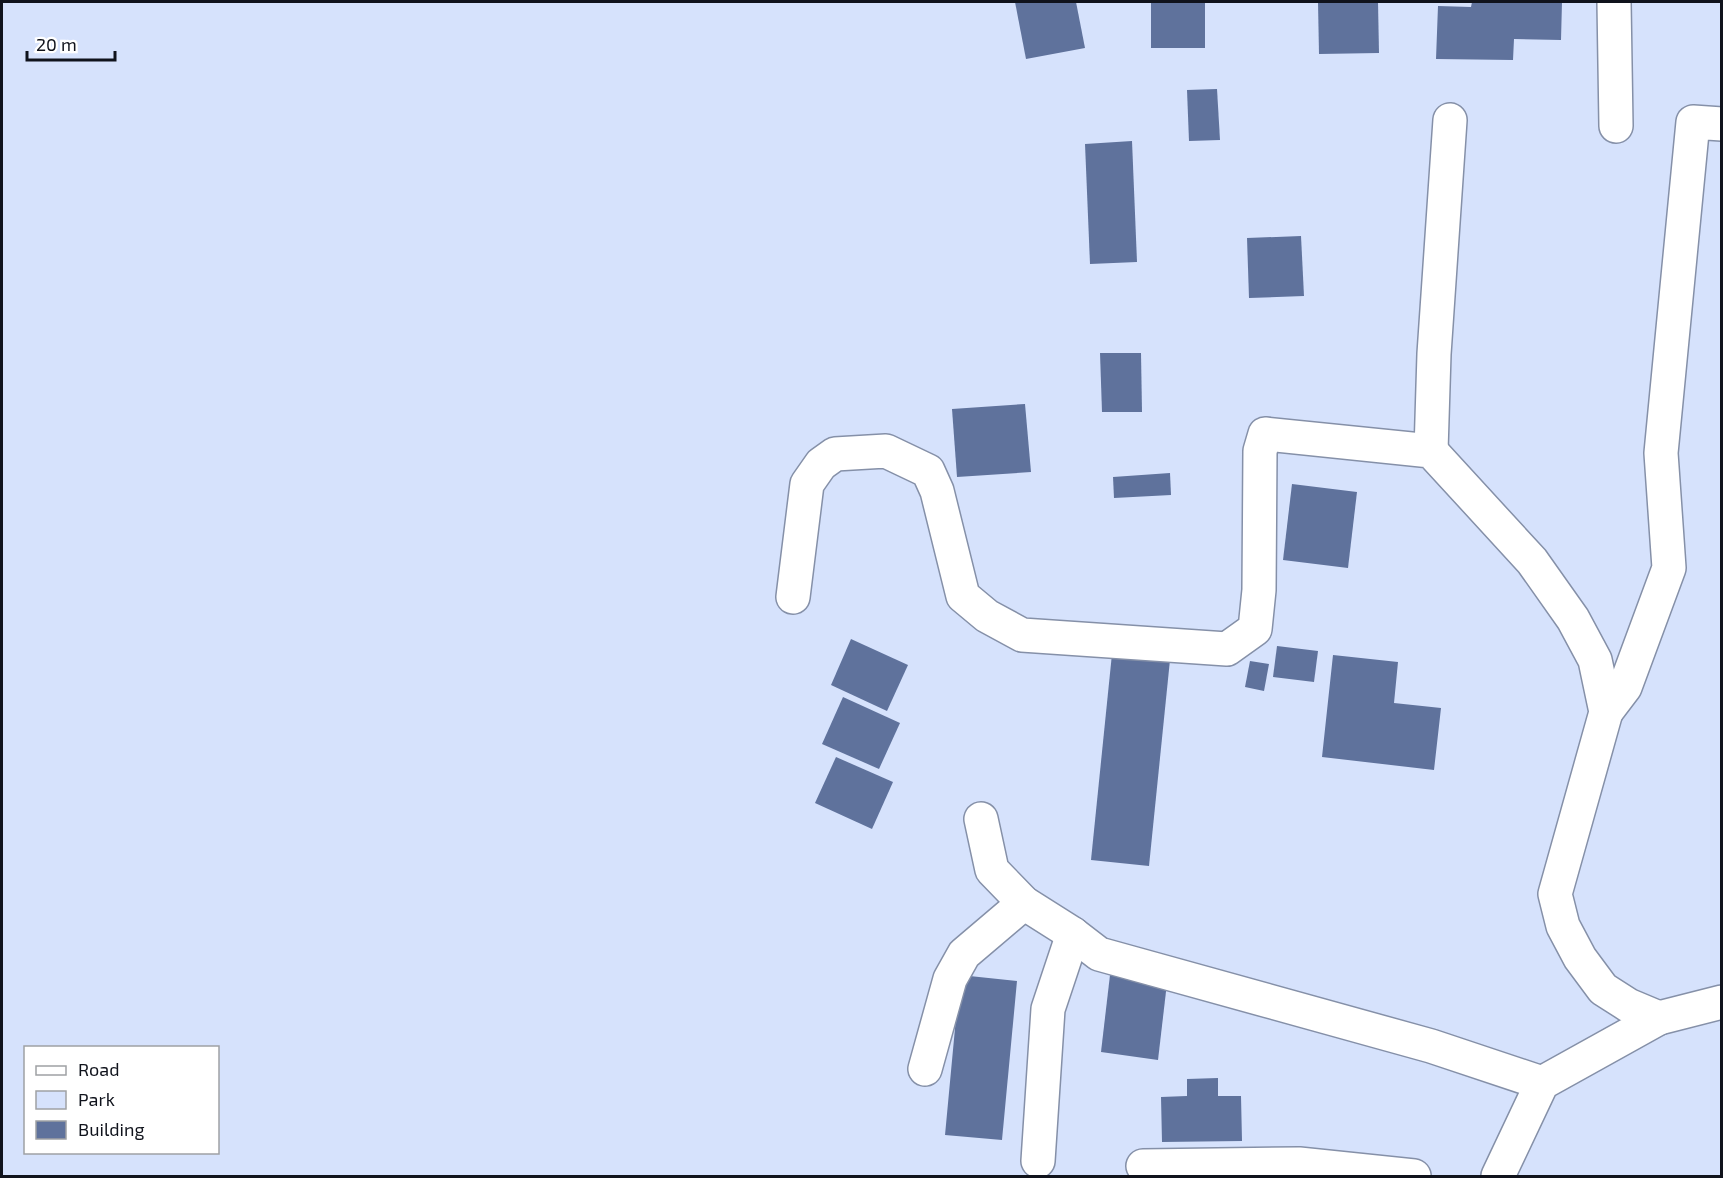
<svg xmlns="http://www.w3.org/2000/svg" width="1723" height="1178" font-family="'Exo 2',sans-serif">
<rect width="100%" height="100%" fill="#eef3fd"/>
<!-- green -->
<path fill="#d6e2fc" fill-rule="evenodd" d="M2 2H1721V1176H2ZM26 1048H218V1152H26Z"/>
<!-- building -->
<g fill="#5f729c">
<path d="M1015 2H1076L1085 48 1026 59Z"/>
<rect x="1151" y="2" width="54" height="46"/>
<path d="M1318 2H1378L1379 53 1319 54Z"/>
<path d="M1472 2H1562L1561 40 1514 39 1513 60 1436 59 1438 6 1471 7Z"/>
<path d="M1217 89 1220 140 1189 141 1187 90Z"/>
<path d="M1132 141 1137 262 1090 264 1085 144Z"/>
<path d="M1301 236 1304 296 1249 298 1247 238Z"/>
<path d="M1100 353H1141L1142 412H1102Z"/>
<path d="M1025 404 1031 472 957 477 952 409Z"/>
<path d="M1170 473 1171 495 1114 498 1113 477Z"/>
<path d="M1292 484 1357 492 1348 568 1283 560Z"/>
<path d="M851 639 908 665 887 711 831 685Z"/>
<path d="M1113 644 1171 650 1149 866 1091 860Z"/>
<path d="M1277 646 1318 651 1314 682 1273 677Z"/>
<path d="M1333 655 1398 662 1394 703 1441 708 1434 770 1322 757Z"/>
<path d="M1250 661 1269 664 1264 691 1245 687Z"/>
<path d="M843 697 900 723 879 769 822 744Z"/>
<path d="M836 757 893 782 872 829 815 803Z"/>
<path d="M960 975 1017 981 1002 1140 945 1135Z"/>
<path d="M1110 975 1167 983 1158 1060 1101 1052Z"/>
<path d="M1218 1078V1096H1241L1242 1141 1162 1142 1161 1097 1187 1096V1079Z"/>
</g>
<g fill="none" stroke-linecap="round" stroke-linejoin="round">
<!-- minor casing -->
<g stroke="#8590a8" stroke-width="36">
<g id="minor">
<path d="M1614 2 1616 126"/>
<path d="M1431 451 1434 354 1450 120"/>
<path d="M793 597 807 484 821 464 835 454 886 451 928 471 937 491 963 596 987 616 1022 635 1227 649 1255 629 1259 590 1260 451 1265 434 1431 451 1532 561 1573 619 1595 660 1606 712 1555 894 1563 926 1580 958 1603 989 1628 1005 1659 1018 1542 1083 1498 1176"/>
<path d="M1606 712 1625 687 1669 568 1661 453 1693 122 1722 124"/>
<path d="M981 819 992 870 1024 903 1073 934 1099 954 1431 1046 1542 1083"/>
<path d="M1659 1018 1722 1002"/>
<path d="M925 1069 950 979 964 954 1024 903"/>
<path d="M1038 1161 1048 1009 1073 934"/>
<path d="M1143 1166 1299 1164 1414 1176"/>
</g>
</g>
<!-- minor -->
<use href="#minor" stroke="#fff" stroke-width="33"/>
</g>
<!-- border -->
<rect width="1723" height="1178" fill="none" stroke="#10131c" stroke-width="6"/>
<!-- legend -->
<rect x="24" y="1046" width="195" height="108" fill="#ffffff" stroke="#9fa1a4" stroke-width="1.5"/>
<rect x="36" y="1066" width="30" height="9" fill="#ffffff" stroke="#9fa1a4" stroke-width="1.5"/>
<text x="78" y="1076" font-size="18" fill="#10131c">Road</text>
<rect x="36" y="1091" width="30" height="18" fill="#d6e2fc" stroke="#9fa1a4" stroke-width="1.5"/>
<text x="78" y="1106" font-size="18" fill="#10131c">Park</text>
<rect x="36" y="1121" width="30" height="18" fill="#5f729c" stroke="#9fa1a4" stroke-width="1.5"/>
<text x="78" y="1136" font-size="18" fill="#10131c">Building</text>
<!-- scale -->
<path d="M27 51v9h88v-9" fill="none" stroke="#10131c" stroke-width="3"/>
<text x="36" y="51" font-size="18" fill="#10131c" stroke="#ffffff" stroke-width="4.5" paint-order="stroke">20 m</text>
</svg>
